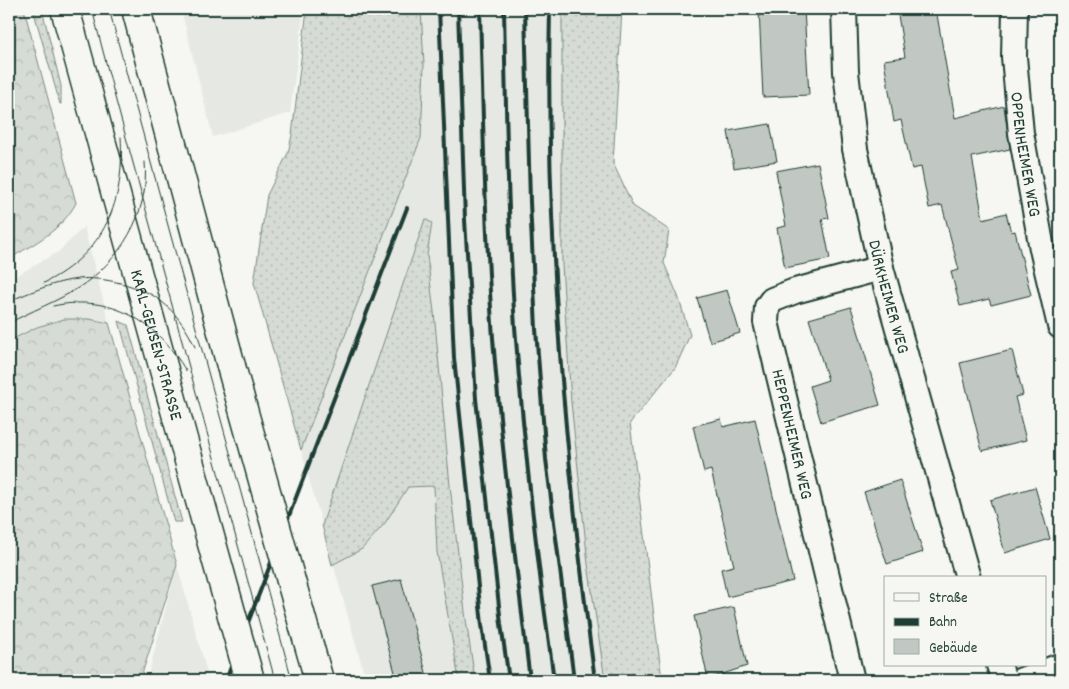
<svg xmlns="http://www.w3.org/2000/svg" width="1069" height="689" font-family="Dekko,sans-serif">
<defs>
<pattern id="grass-dots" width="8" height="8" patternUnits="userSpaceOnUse" patternTransform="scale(1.25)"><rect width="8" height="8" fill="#d6dbd6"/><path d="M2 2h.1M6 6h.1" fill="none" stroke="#b7bdb8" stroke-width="1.8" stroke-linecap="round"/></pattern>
<pattern id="forest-crowns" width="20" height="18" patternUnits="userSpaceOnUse" patternTransform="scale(1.25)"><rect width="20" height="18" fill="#d6dbd6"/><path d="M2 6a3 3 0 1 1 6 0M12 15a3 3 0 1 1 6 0" fill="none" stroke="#b7bdb8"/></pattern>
</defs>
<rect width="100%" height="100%" fill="#f6f6f2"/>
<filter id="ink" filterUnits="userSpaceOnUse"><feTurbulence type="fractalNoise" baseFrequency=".02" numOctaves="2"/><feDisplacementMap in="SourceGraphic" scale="10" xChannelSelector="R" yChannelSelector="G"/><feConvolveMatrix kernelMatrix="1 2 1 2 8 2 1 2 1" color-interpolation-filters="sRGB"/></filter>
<g filter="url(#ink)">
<!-- built -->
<g fill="#e6e8e4">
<path d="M181 9H304L290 113 213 137Z"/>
<path d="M307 9H610L613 163 630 423 662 680H475L466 620 450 486 437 552 459 680H366L254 283 267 195 288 153 292 135Z"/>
<path d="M84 227 109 323 89 319H64L37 327 9 341V280L58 252Z"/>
<path d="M177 565 209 680H147Z"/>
</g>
<!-- grass -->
<g fill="url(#grass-dots)" stroke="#7a8c85">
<path d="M33 9H42L61 86V104H60Z"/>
<path d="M307 9H421L424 65 421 138 301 450 254 283 267 195 288 153 292 135Z"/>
<path d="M562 9H622L613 163 633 206 669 230 664 263 678 296 690 335 675 368 630 423 662 680H605L588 564 571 402 562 265Z"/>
<path d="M425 219 432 223 427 255 434 312 450 486 466 620 475 680H459L437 552 434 486 408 487 385 523 362 549 332 565 322 525Z"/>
<path d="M119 321 128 325 182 522H174Z"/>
</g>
<!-- forest -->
<g fill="url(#forest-crowns)" stroke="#7a8c85">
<path d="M9 9H24L76 203C61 231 35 243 9 259Z"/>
<path d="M64 319H89L109 323 177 565 140 680H9V341L37 327Z"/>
</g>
<!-- building -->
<g fill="#c1c8c3" stroke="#1f3d34">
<path d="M759 9H804L809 95 763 97Z"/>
<path d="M897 9H936L955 118 1004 106 1010 149 972 157 983 219 1006 213 1011 232 1015 231 1031 295 991 305 989 299 960 306 951 272 959 270 942 205 929 208 921 167 912 169 901 120 894 122 884 60 905 57Z"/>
<path d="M770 124 777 161 734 168 728 131Z"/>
<path d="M818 163 829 218 822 219 830 259 785 268 777 228 786 226 776 171Z"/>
<path d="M727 290 740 333 710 342 697 298Z"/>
<path d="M851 307 880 405 821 422 810 386 828 380 809 319Z"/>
<path d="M1012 350 1023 395 1015 397 1026 440 982 451 960 363Z"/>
<path d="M721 419 723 427 755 419 793 581 727 597 721 569 734 566 711 470 704 472 693 426Z"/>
<path d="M900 480 923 552 887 564 864 492Z"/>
<path d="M1035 487 1050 539 1005 553 990 500Z"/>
<path d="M401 579 428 680H397L372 586Z"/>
<path d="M734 607 747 666 708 679 694 616Z"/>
</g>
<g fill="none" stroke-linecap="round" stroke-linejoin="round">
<!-- street casing -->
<g stroke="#1f3d34" stroke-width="28">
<g id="street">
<path id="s1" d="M844 9 846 72 855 149 881 268 968 578"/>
<path id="s2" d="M1015 9 1014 57 1021 133 1042 249 1060 326"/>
<path d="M999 665 1004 680"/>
<path d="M852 680 766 322 767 307 772 300 795 291 881 268"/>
<path d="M1022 680 1060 666"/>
</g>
</g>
<!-- secondary casing -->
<g stroke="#1f3d34" stroke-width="31">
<g id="secondary">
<path id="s3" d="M65 9 197 490"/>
<path d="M136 9 231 366"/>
<path d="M305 631 319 680"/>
</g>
</g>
<!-- street -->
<use href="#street" stroke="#f6f6f2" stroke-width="24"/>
<!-- secondary -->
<use href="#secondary" stroke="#f6f6f2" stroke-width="28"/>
<!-- tram -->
<g stroke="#1f3d34" stroke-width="1">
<path d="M92 9 116 101 275 680"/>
<path d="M109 9 292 680"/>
<path d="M44 283C105 252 125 202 121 137"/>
<path d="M9 301C31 292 54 282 78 279 101 276 143 286 161 301 176 313 188 330 195 347"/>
<path d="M53 306C112 293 157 322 186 371"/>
<path d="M9 323C31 311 56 302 78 288 120 261 150 214 145 162"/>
</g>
<!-- rail -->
<g stroke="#1f3d34" stroke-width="4">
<path d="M439 9 454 358 482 625 490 680"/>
<path d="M458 9 465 220 476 399 501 624 509 680"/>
<path d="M480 9C483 118 485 228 493 338 502 452 516 566 530 680"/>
<path d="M504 9C506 115 508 221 515 327 524 445 537 563 554 680"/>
<path d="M525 9 530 202 536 329 546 459 574 680"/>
<path d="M550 9C545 233 565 458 595 680"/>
<path d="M226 680 407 208"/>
</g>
<!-- secondary-bridge casing -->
<g stroke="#1f3d34" stroke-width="31" stroke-linecap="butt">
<g id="secondary-bridge">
<path d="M231 366 305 631"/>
<path d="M197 490 250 680"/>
</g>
</g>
<!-- secondary-bridge -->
<use href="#secondary-bridge" stroke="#f6f6f2" stroke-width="28"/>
</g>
</g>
<g text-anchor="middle" stroke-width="5" stroke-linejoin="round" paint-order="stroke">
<!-- street labels -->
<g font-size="18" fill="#1f3d34" stroke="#f6f6f2">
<text dy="6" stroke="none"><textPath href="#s2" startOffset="146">OPPENHEIMER WEG</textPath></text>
<text dy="6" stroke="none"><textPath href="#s1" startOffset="292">DÜRKHEIMER WEG</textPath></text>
<text dy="6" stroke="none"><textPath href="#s3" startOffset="348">KARL-GEUSEN-STRASSE</textPath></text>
<text transform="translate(793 434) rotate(77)" y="6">HEPPENHEIMER WEG</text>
</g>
</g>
<!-- margin -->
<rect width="1069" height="689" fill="none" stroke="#f6f6f2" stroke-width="30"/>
<rect x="15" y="15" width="1039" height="659" fill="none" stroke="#1f3d34" stroke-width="2" filter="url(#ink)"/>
<!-- legend -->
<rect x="884" y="576" width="162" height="90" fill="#f6f6f2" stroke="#a0aca6"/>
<rect x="894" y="593" width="25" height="8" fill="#f6f6f2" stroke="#a0aca6"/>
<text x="929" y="602" font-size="15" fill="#1f3d34">Straße</text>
<rect x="894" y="618" width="25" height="8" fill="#1f3d34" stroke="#a0aca6"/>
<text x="929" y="626" font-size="15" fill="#1f3d34">Bahn</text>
<rect x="894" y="639" width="25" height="15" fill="#c1c8c3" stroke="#a0aca6"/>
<text x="929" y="652" font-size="15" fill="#1f3d34">Gebäude</text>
</svg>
